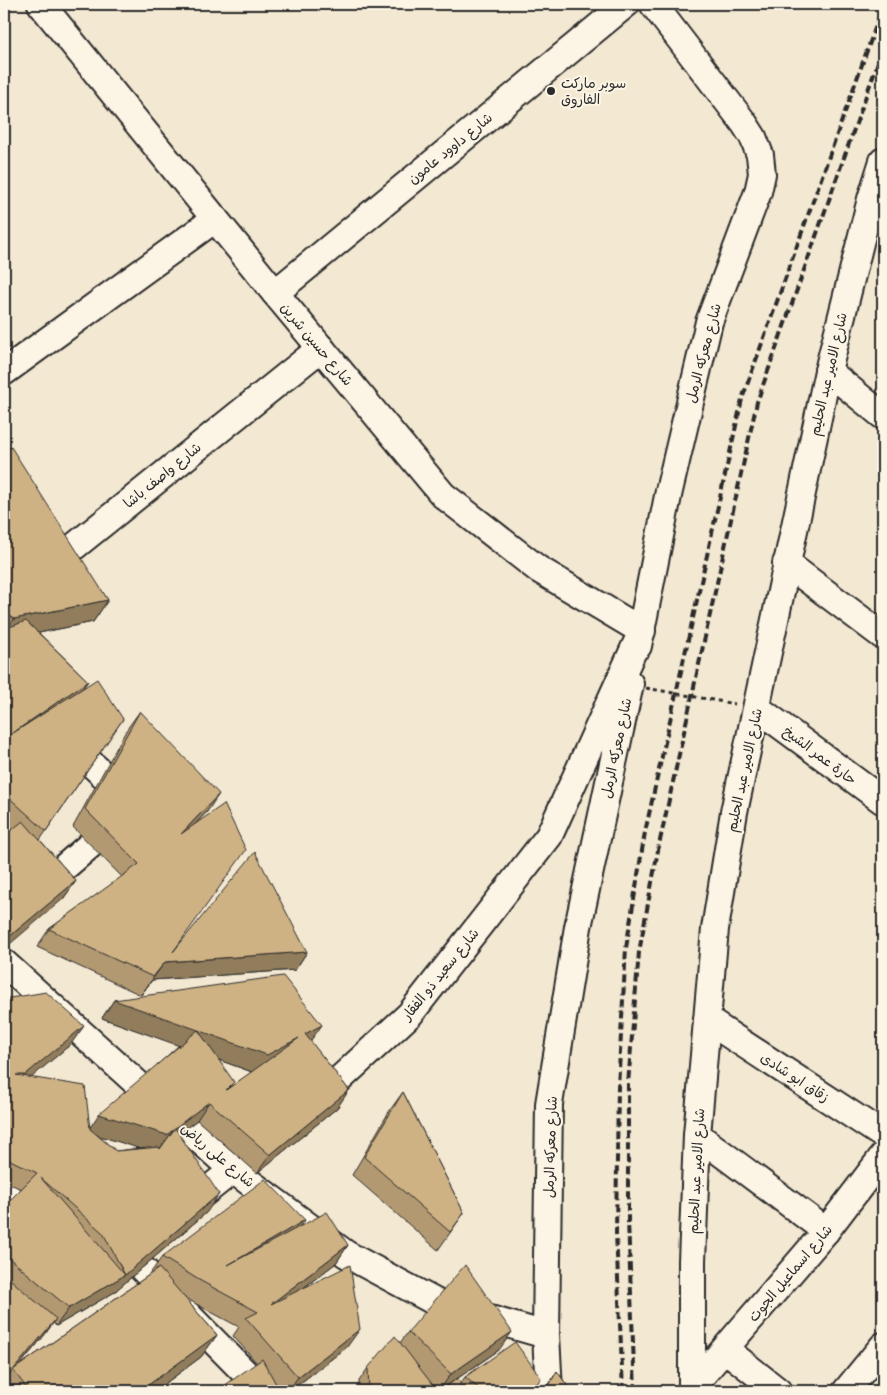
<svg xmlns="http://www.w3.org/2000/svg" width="887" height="1395" font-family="'Balsamiq Sans','Playpen Sans Arabic',sans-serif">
<rect width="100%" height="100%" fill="#f3e8d2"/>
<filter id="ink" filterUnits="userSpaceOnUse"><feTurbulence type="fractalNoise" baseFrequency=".02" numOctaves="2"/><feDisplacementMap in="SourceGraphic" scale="10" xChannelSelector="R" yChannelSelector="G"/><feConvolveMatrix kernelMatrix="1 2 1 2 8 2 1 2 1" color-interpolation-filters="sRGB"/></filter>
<g filter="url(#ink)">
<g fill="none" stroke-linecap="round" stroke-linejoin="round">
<!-- street casing -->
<g stroke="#2b2b2b" stroke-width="30">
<g id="street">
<path d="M41 4 275 293 443 495 538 569 642 631 549 836 410 1014 315 1102"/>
<path d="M275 293 626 4"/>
<path d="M828 371 883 416"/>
<path d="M4 372 215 219"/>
<path d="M786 563 883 636"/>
<path d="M4 603 321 348"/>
<path d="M638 646 669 491 709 322 758 192 762 174 760 155 753 137 744 123 653 4"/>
<path d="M757 708 883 801"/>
<path d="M66 740 129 799"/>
<path d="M4 919 117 822"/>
<path d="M4 963 233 1170 346 1254 441 1305 546 1335"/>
<path d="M707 1020 883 1135"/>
<path d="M697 1135 826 1231"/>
<path d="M7 1191 37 1222"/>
<path d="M185 1208 272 1139"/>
<path d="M128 1254 263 1391"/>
<path d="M725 1349 778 1391"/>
<path d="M692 1387 826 1231 883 1156"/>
<path d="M549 1391 546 1335 549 1104 578 927 630 684"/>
<path d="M692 1391V1261L697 1135 715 929 734 812 828 371 871 199 883 161"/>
<path d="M846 1391 883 1346"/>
</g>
</g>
<!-- street -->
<use href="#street" stroke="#fcf5e5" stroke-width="26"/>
<!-- rail -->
<g stroke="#2b2b2b" stroke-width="4" stroke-dasharray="8 4" stroke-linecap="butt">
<path d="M623 1391 616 1233 618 1087 626 948 645 832 742 399 883 6"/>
<path d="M635 1391 628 1221V1084L639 952 659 845 757 402 883 48"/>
</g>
<!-- path-bridge -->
<path stroke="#2b2b2b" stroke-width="3" stroke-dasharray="4 4" stroke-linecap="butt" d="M646 688 735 704"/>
</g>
<!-- wall -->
<g fill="#b29972" stroke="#2b2b2b" fill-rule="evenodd">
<path d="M4 450 108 600 93 622 39 633 88 681 83 688 123 719 40 840 76 881 63 899 12 830 4 822Z"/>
<path d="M140 711 207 812 195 824 175 950 307 952 295 970 152 980 141 995 37 947 49 929 122 877 73 827 127 729Z"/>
<path d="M4 999 71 1044 31 1077 89 1128 179 1045 102 1018 114 1000 310 1041 349 1090 337 1108 257 1173 197 1120 178 1134 207 1212 113 1293 56 1326 53 1323 43 1337 20 1365 149 1275 162 1257 305 1220 300 1226 348 1245 336 1263 302 1289 347 1347 290 1391H282L233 1336 239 1327 185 1298 217 1335 201 1357 155 1391H4V1206L21 1189 4 1181ZM219 1060 252 1072 232 1086ZM97 1135 114 1140 140 1148 116 1151Z"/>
<path d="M403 1092 464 1213 438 1250 352 1175 390 1110Z"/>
<path d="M408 1332 499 1350 439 1391H438L435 1389 433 1391H359V1381L368 1368 400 1343Z"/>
<path d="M557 1371 571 1391H545Z"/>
<path d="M465 1377 532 1391H440L460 1384Z"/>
</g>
<!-- shaded-wall -->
<g fill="#917d5c" stroke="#2b2b2b">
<path d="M108 600 93 622 4 640V633L14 619Z"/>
<path d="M88 681 75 698 4 739Z"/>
<path d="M219 794 207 812 169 852 181 834Z"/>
<path d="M76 881 63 899 4 949V941Z"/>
<path d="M307 952 295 970 152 980 141 995 165 962Z"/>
<path d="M114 1000 299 1038 255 1073 102 1018Z"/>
<path d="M322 1025 309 1043 305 1034Z"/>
<path d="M84 1026 71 1044 13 1093 16 1075Z"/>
<path d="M349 1090 337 1108 257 1173 270 1155Z"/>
<path d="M209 1102 197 1120 163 1146 175 1128Z"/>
<path d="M99 1114 175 1128 162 1146 154 1153 87 1132Z"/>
<path d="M219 1194 207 1212 113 1293 56 1326 69 1308 125 1275Z"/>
<path d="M305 1220 292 1238 228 1265Z"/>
<path d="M348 1245 336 1263 259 1322 271 1304Z"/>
<path d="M56 1319 43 1337 14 1372 13 1370Z"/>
<path d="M360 1329 347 1347 290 1391H288L298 1377Z"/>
<path d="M512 1332 499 1350 439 1391 451 1374Z"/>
<path d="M217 1335 201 1357 155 1391H140Z"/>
</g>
<!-- building -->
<g fill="#cfb284" stroke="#2b2b2b" fill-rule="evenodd">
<path d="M11 447 108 600 14 619 4 610V450Z"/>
<path d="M26 621 88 681 4 739V629Z"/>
<path d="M97 679 123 719 46 831 4 793V739Z"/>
<path d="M140 711 219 794 181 834 224 804 246 850 173 952 255 852 307 952 165 962 153 977 49 929 139 864 85 809Z"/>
<path d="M23 821 76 881 4 941V836Z"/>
<path d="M283 976 322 1025 305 1034 349 1090 270 1155 209 1102 175 1128 219 1194 125 1275 69 1308 4 1254V1206L37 1173 4 1157V1076L6 1073H4V999L46 992 84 1026 25 1075H16L85 1086 90 1129 116 1151 159 1147 160 1149 175 1128 167 1135 99 1114 198 1030 234 1082 226 1090 299 1038 267 1055 198 1030 114 1000ZM41 1178 103 1233 125 1275Z"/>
<path d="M403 1092 464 1213 450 1232 364 1157Z"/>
<path d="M265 1179 305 1220 228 1265 327 1212 348 1245 271 1304 350 1265 360 1329 298 1377 246 1318 258 1312 199 1280 162 1257Z"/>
<path d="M465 1265 512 1332 451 1374 408 1332Z"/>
<path d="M159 1268 217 1335 140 1391H29L13 1370Z"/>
<path d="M4 1274 56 1319 4 1381Z"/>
<path d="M395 1336 435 1388 431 1391H369L368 1368Z"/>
<path d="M515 1342 541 1378 532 1391H482L465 1377Z"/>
<path d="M262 1359 280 1391H217Z"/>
<path d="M557 1371 571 1391H546Z"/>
<path d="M458 1378 463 1391H440Z"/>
</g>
</g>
<!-- markers -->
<circle fill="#2b2b2b" stroke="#fcf5e5" stroke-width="2" cx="551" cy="91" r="5"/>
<g text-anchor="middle" stroke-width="4" stroke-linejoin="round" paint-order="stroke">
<!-- poi labels -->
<g font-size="14" fill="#2b2b2b" stroke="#fcf5e5" text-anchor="start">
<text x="561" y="88">سوبر ماركت<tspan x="561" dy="16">الفاروق</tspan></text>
</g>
<!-- street labels -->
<g font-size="14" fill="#2b2b2b" stroke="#fcf5e5">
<text transform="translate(450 148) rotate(-39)" y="5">شارع داوود عامون</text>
<text transform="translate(317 344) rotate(50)" y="5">شارع حسين شرين</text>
<text transform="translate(703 353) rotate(-75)" y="5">شارع معركه الرمل</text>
<text transform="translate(828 374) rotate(-77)" y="5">شارع الامير عبد الحليم</text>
<text transform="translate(162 475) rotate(-39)" y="5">شارع واصف باشا</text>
<text transform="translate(616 748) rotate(-78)" y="5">شارع معركه الرمل</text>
<text transform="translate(820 755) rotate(37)" y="5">حارة عمر الشيخ</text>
<text transform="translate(744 770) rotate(-78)" y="5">شارع الامير عبد الحليم</text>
<text transform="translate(440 974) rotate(-51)" y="5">شارع سعيد ذو الفقار</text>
<text transform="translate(795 1077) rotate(33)" y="5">زقاق ابو شادى</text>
<text transform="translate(550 1147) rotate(-88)" y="5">شارع معركه الرمل</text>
<text transform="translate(218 1155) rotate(40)" y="5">شارع على رياض</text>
<text transform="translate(696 1171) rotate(-87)" y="5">شارع الامير عبد الحليم</text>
<text transform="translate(790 1273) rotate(-50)" y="5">شارع اسماعيل الجوت</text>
</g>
</g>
<!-- margin -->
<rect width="887" height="1395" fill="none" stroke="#fcf5e5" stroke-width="20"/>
<rect x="10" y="10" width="867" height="1375" fill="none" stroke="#2b2b2b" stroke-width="2" filter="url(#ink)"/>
</svg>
